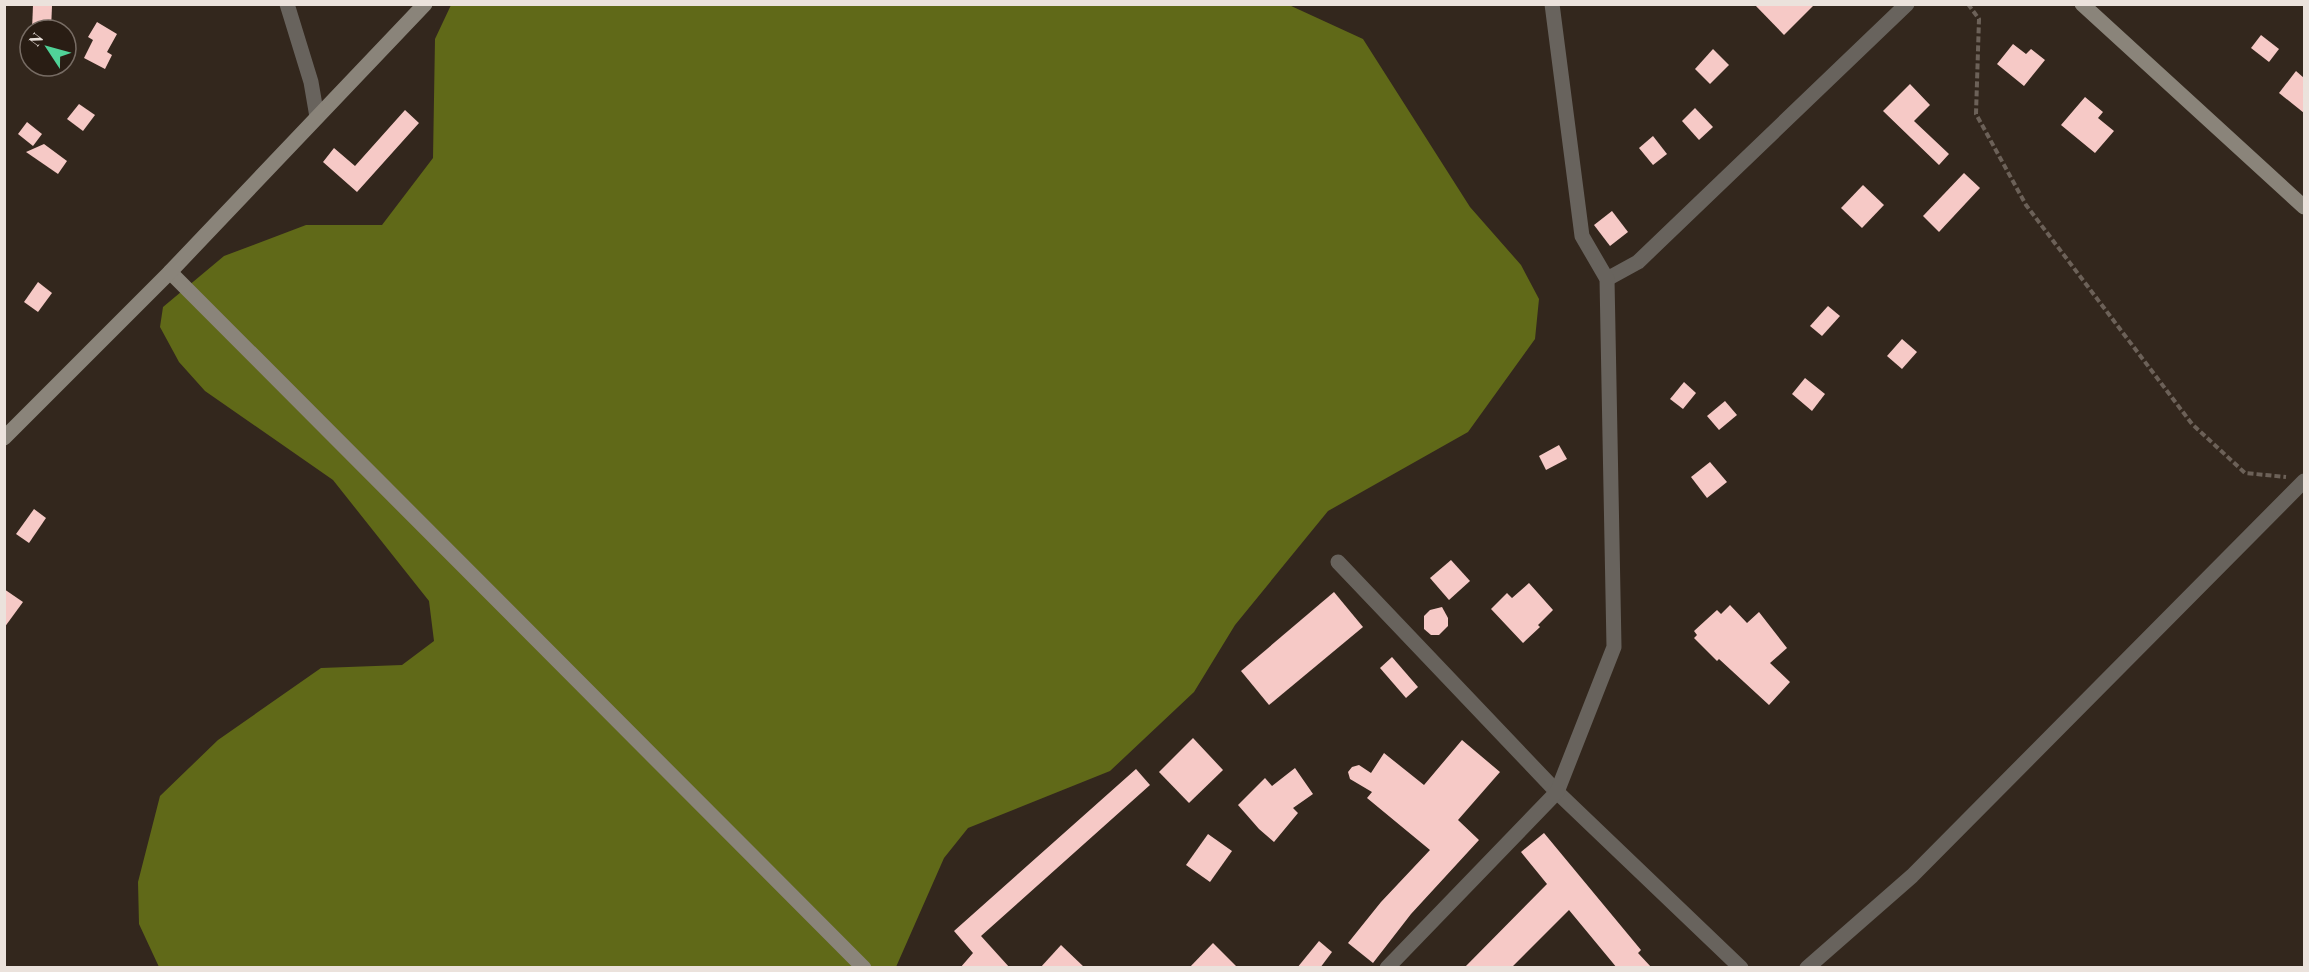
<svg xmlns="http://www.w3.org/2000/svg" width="2309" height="972" font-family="'Playfair Display',serif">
<rect width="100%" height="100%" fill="#33271d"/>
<!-- forest -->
<path fill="#606918" d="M451 5H1289L1363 39 1470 207 1521 265 1539 299 1535 339 1468 432 1328 511 1235 625 1194 692 1110 771 968 828 944 858 896 967H159L139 924 138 882 160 796 218 740 321 668 402 665 434 641 429 601 333 480 205 391 179 362 160 327 163 307 224 256 306 225H382L433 158 435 39Z"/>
<!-- building -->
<g fill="#f6c9c6">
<path d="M1754 4H1815L1784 35Z"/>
<path d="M33 5 52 6 51 30H32Z"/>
<path d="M97 22 117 34 107 52 112 55 105 69 84 58 93 40 88 37Z"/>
<path d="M2261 35 2279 49 2269 62 2251 48Z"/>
<path d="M2013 44 2026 54 2031 49 2045 60 2024 86 1997 64Z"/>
<path d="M1713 49 1729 65 1710 84 1695 69Z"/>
<path d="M2296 71 2304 78V113L2279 93Z"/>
<path d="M1910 84 1930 105 1914 121 1949 154 1939 165 1883 111Z"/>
<path d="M2085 97 2103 112 2098 118 2114 131 2095 153 2061 125Z"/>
<path d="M79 104 95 115 83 131 67 119Z"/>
<path d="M1695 108 1713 127 1699 140 1682 121Z"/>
<path d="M405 110 419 123 357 192 323 162 334 148 355 166Z"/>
<path d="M27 122 42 134 33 146 18 134Z"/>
<path d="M1653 136 1667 154 1653 165 1639 148Z"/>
<path d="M44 144 67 161 58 174 26 152Z"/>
<path d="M1964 173 1980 188 1939 232 1923 216Z"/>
<path d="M1863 185 1884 205 1862 228 1841 208Z"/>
<path d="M1612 211 1628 232 1610 246 1594 225Z"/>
<path d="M38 282 52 293 38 312 24 302Z"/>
<path d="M1828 306 1840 316 1822 336 1810 326Z"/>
<path d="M1902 339 1917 352 1902 369 1887 356Z"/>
<path d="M1805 378 1825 394 1812 411 1792 394Z"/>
<path d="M1684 382 1696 393 1683 409 1670 399Z"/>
<path d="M1725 401 1737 415 1719 430 1707 416Z"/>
<path d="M1559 445 1567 459 1546 470 1539 456Z"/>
<path d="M1710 462 1727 482 1707 498 1691 477Z"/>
<path d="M34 509 46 518 29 543 16 534Z"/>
<path d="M1451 560 1470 581 1449 600 1430 578Z"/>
<path d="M1529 583 1553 610 1538 625 1540 627 1523 643 1491 609 1507 593 1512 598Z"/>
<path d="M4 589 23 602 4 628Z"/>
<path d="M1334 592 1363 627 1269 705 1241 671Z"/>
<path d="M1730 605 1747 623 1759 612 1787 648 1770 663 1790 682 1769 705 1719 659 1717 661 1694 638 1697 635 1694 631 1706 620 1717 610 1721 614Z"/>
<path d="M1442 607 1448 618V626L1439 635H1431L1424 629V616L1430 610Z"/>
<path d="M1392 657 1418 687 1406 698 1380 668Z"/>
<path d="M1193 738 1223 770 1189 803 1159 772Z"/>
<path d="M1462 740 1500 772 1458 820 1479 840 1411 914 1373 963 1348 943 1381 902 1430 850 1367 798 1372 792 1350 779 1348 772 1352 767 1359 765 1371 773 1384 753 1424 785Z"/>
<path d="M1295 768 1313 794 1293 808 1298 813 1274 842 1259 829 1238 805 1265 778 1272 786Z"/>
<path d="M1136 769 1150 785 981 936 1010 968H960L973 953 954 931Z"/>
<path d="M1544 833 1641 950 1638 953 1652 968H1617L1569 910 1511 968H1464L1547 884 1521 852Z"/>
<path d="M1208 834 1232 851 1210 882 1186 865Z"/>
<path d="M1319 941 1332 952 1320 968H1297Z"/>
<path d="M1213 943 1238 968H1189Z"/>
<path d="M1061 945 1085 968H1040Z"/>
</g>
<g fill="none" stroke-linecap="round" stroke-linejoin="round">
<!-- path -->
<path stroke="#6c6158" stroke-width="4" stroke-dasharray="6 3" stroke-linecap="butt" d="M1968 4 1979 19 1976 114 2026 205 2192 424 2245 473 2286 477"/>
<!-- street -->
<g stroke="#68635d" stroke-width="15">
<path d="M287 4 311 82 317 117"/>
<path d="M1607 279 1638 262 1907 4"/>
<path d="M1338 562 1557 792 1741 968"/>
<path d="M1387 968 1557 792 1614 647 1607 279 1582 236 1552 4"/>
<path d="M1807 968 1912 876 2304 481"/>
</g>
<!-- secondary -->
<g stroke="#8a847a" stroke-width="15">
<path d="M2082 4 2304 207"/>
<path d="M170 272 864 968"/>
<path d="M4 438 170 272 425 4"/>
</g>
</g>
<!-- border -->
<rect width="2309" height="972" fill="none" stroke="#ebe2dc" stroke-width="12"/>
<!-- north arrow -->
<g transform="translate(48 48) rotate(306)"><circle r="28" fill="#291d14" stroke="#776c64" stroke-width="1.5"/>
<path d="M0-4.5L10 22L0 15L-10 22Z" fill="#50d398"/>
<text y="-9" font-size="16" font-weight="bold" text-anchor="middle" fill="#ebe2dc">N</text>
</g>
</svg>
